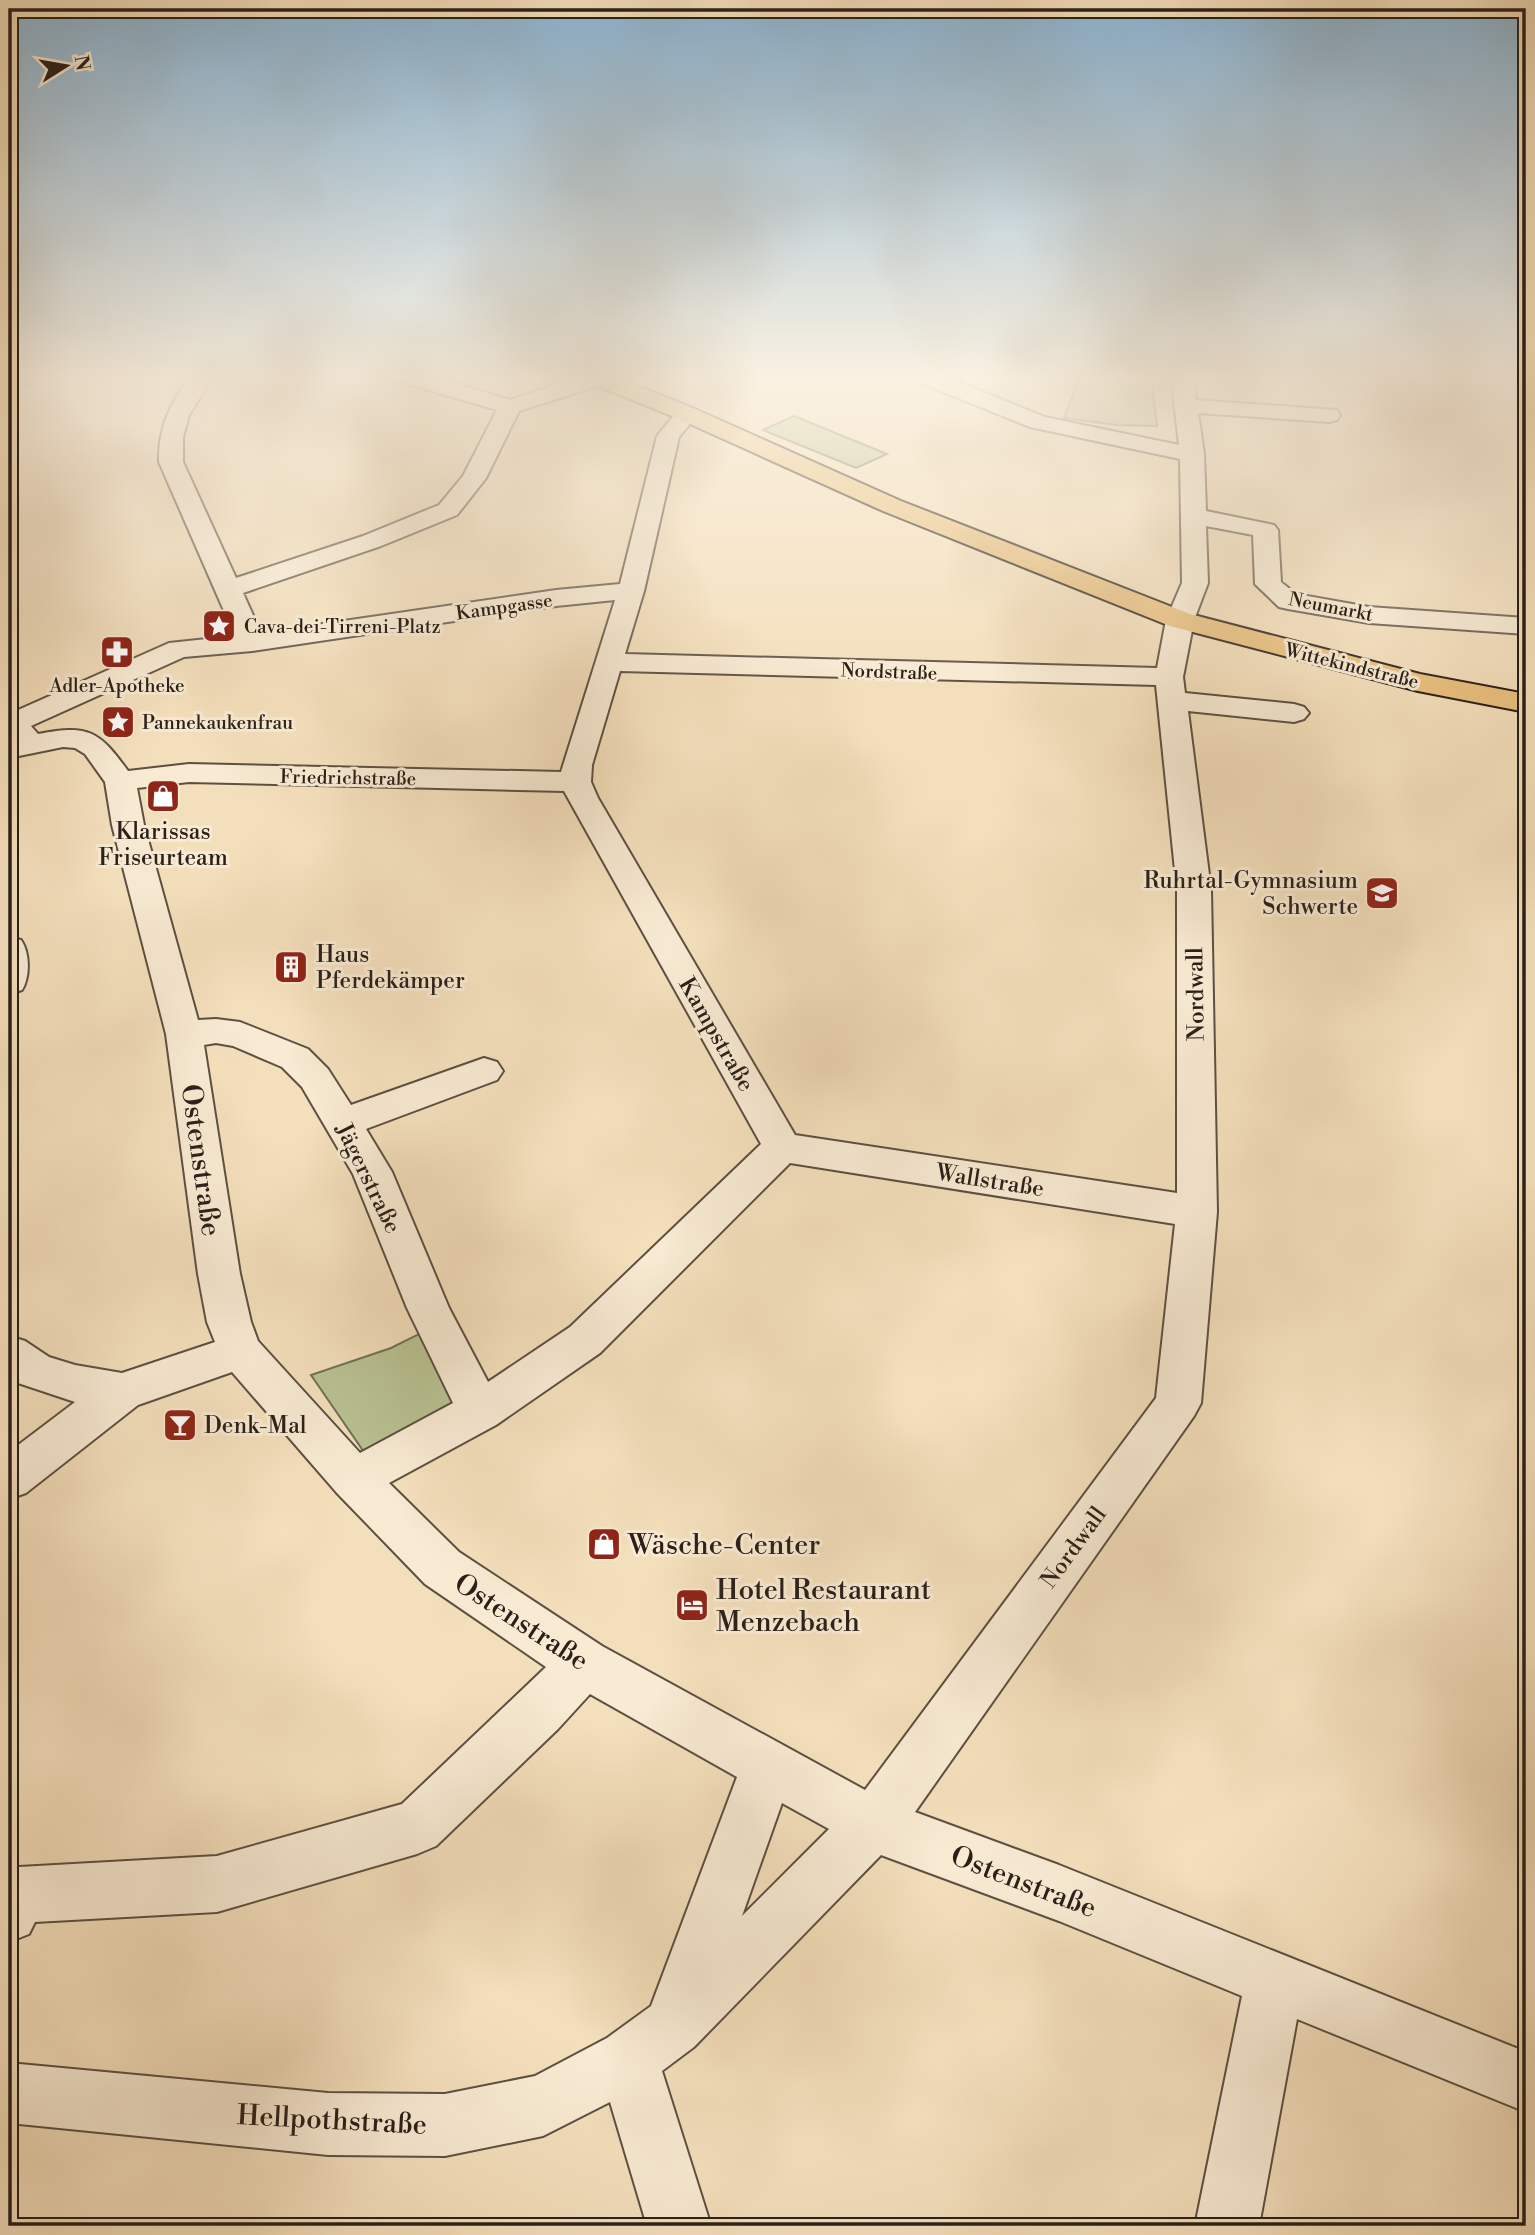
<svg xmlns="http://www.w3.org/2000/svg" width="1535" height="2235" font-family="'Libre Bodoni',serif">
<rect width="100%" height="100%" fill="#f4dfbc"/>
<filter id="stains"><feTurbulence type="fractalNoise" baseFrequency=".00286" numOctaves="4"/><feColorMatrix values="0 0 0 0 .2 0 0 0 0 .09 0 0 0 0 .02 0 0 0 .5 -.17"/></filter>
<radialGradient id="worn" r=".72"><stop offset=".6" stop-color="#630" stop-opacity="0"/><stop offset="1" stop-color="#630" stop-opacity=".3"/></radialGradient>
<!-- green -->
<g fill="#b9c293" stroke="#727156" stroke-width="2">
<path d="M1081 375H1151L1157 426 1117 425 1064 418Z"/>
<path d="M794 416 887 454 856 468 763 430Z"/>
<path d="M423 1332 456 1410 375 1468 311 1375 391 1348Z"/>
</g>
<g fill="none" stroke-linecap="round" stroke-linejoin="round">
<!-- minor casing -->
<g stroke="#5c5042" stroke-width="4">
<g id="minor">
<path d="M9 375H43L41 380 9 389Z"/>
<path d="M192 375H214L189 415 183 437V462L236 578 363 536 439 505 463 476 497 410 394 380 392 375H427L510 400 585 375H608L610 378 607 383 519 411 486 478 457 515 381 546 243 593 261 633 556 590 620 584 657 436 679 409H695L698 414 679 437 644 591 625 654 1157 668 1166 620 1182 583 1180 459 1030 427 913 380 911 375H941L1045 417 1179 445 1171 375H1193L1196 400 1337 410 1340 415 1337 420 1329 422 1198 413 1204 454 1206 511 1274 525 1278 530 1281 582 1296 594 1369 607 1526 618V634L1369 623 1288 609 1279 607 1255 584 1253 535 1206 526 1208 583 1194 620 1183 677 1185 693 1294 704 1304 707 1309 713 1304 719 1294 722 1188 711 1211 890 1217 1212 1201 1403 1194 1416 915 1812 1059 1865 1526 2052V2112L1297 2019 1259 2226H1195L1242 1996 1059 1921 881 1855 694 2047 662 2071 711 2226H647L610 2102 543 2136 445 2156 328 2155 9 2123V2063L328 2093 445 2094 535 2076 607 2038 651 2006 737 1777 590 1694 558 1729 436 1846 417 1854 217 1912 35 1922 29 1934 9 1942V1871L19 1867 217 1856 402 1804 546 1667 425 1584 337 1493 232 1372 138 1405 26 1493 9 1499V1452L75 1402 18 1383 9 1377V1336L25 1341 49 1357 75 1365 122 1373 215 1342 207 1322 198 1274 166 1034 112 825 105 782 85 754 75 748 63 747 9 758V714L169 643 235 636 159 462C158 428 171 401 192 375ZM615 600 561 772 189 764 128 771C99 731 89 724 38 734L31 726 184 657 252 651 556 606ZM620 671 1156 685 1177 890V1193L795 1135 598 798 591 782 592 765ZM189 782 564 791 761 1144 570 1327 488 1382 449 1308 392 1172 366 1129 497 1080 503 1071 497 1062 484 1058 351 1105 328 1069 308 1049 240 1022 216 1019 198 1020 144 825 137 788ZM216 1043 233 1046 282 1067 302 1087 353 1174 407 1308 453 1403 360 1453 258 1341 251 1322 240 1274 204 1045ZM790 1163 1175 1224 1156 1398 865 1790 602 1646 459 1552 389 1483 496 1425 600 1353ZM782 1803 829 1829 742 1916Z"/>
<path d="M9 937 21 940C30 953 30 977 22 990L9 994Z"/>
</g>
</g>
<!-- major casing -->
<g stroke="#2a2019" stroke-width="4">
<path id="major" d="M581 375H611L695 409 901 501 1190 614 1420 674 1526 694V712L1418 691 1170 626 883 511 679 419 583 380Z"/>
</g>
<!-- minor -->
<use href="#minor" fill="#f8ead3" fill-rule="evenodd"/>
<!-- major -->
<use href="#major" fill="#eac07e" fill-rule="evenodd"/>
</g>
<!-- sky -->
<linearGradient id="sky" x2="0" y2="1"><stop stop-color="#8bb6d6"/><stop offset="0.55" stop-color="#faf1e1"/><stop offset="1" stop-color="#faf1e1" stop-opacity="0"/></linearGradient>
<rect width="1535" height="688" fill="url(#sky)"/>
<!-- icons -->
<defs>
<g id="sight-square" transform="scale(1.75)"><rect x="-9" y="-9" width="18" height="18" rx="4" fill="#8f2418" stroke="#f8ead3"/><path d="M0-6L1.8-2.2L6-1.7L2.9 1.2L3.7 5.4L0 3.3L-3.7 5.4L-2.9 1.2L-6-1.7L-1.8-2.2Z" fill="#fff"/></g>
<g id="pharmacy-square" transform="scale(1.75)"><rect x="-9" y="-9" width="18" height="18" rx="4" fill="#8f2418" stroke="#f8ead3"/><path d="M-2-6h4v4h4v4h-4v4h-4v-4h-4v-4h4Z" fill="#fff"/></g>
<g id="shop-square" transform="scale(1.75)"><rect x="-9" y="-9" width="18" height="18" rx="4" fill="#8f2418" stroke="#f8ead3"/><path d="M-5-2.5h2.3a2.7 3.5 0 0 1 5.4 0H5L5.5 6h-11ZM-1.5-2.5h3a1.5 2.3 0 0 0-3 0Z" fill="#fff"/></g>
<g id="school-square" transform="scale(1.75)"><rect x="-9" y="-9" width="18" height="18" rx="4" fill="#8f2418" stroke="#f8ead3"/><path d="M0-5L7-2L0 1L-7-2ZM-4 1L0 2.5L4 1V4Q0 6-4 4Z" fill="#fff"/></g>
<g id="building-square" transform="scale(1.75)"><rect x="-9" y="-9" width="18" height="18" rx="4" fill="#8f2418" stroke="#f8ead3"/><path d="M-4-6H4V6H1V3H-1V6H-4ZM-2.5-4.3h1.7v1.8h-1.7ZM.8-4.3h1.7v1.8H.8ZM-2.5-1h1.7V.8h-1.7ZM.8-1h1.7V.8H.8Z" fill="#fff"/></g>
<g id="bar-square" transform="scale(1.75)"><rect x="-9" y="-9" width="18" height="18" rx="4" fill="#8f2418" stroke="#f8ead3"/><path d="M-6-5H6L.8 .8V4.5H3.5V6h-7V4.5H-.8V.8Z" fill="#fff"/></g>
<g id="hotel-square" transform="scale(1.75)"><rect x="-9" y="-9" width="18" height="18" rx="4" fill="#8f2418" stroke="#f8ead3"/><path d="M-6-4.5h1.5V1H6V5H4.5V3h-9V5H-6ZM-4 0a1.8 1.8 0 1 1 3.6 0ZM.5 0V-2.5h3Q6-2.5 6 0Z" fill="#fff"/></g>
</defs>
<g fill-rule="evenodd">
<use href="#sight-square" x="219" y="626"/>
<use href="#pharmacy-square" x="117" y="652"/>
<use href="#sight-square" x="118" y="722"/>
<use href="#shop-square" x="163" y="796"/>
<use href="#school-square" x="1382" y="893"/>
<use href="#building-square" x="291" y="967"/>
<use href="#bar-square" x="180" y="1425"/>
<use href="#shop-square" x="604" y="1544"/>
<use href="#hotel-square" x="692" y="1605"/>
</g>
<g text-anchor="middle" stroke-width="6" stroke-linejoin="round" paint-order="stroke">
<!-- far-street labels -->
<g font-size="19" fill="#2a2019" stroke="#f8ead3">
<text transform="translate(504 606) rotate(-8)" y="7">Kampgasse</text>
<text transform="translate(1331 606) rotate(11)" y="7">Neumarkt</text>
<text transform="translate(1352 665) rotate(14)" y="7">Wittekindstraße</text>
<text transform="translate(889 671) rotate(2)" y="7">Nordstraße</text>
<text transform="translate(348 777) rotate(1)" y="7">Friedrichstraße</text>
</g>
<!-- far-poi labels -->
<g font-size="19" fill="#2a2019" stroke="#f8ead3" text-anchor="start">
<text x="244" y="633">Cava-dei-Tirreni-Platz</text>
<text x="117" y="692" text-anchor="middle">Adler-Apotheke</text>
<text x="142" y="729">Pannekaukenfrau</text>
</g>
<!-- poi labels -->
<g font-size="23" fill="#2a2019" stroke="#f8ead3" text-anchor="start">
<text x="163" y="839" text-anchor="middle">Klarissas<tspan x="163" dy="26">Friseurteam</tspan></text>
<text x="1358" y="888" text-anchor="end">Ruhrtal-Gymnasium<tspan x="1358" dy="26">Schwerte</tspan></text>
<text x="316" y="962">Haus<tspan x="316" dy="26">Pferdekämper</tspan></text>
<text x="204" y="1433">Denk-Mal</text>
</g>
<!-- street labels -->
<g font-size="23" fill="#2a2019" stroke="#f8ead3">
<text transform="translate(1195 994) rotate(-91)" y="8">Nordwall</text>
<text transform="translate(717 1034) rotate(60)" y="8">Kampstraße</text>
<text transform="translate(369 1178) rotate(64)" y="8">Jägerstraße</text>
<text transform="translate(990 1180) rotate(9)" y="8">Wallstraße</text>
<text transform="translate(1073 1547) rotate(-54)" y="8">Nordwall</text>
</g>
<!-- near-street labels -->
<g font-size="28" fill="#2a2019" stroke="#f8ead3">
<text transform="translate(202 1160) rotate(82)" y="10">Ostenstraße</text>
<text transform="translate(522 1621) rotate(33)" y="10">Ostenstraße</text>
<text transform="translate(1024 1881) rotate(21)" y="10">Ostenstraße</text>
<text transform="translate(332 2119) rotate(3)" y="10">Hellpothstraße</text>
</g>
<!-- near-poi labels -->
<g font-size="28" fill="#2a2019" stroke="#f8ead3" text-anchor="start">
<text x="628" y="1554">Wäsche-Center</text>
<text x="716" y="1599">Hotel Restaurant<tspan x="716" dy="32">Menzebach</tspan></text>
</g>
</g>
<!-- margin -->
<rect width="1535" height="2235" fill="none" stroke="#f4dfbc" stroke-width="35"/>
<rect x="10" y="10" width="1514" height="2214" fill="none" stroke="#2a2019" stroke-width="3.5"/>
<rect x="18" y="18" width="1500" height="2200" fill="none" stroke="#2a2019" stroke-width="2"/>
<!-- north arrow -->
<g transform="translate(66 66) rotate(79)" stroke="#f8ead3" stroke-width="5" paint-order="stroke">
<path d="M0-5L12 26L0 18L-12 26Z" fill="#2a2019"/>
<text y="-10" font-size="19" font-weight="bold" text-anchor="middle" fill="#2a2019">N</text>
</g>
<rect width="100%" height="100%" filter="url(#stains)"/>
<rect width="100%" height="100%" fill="url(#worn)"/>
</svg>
